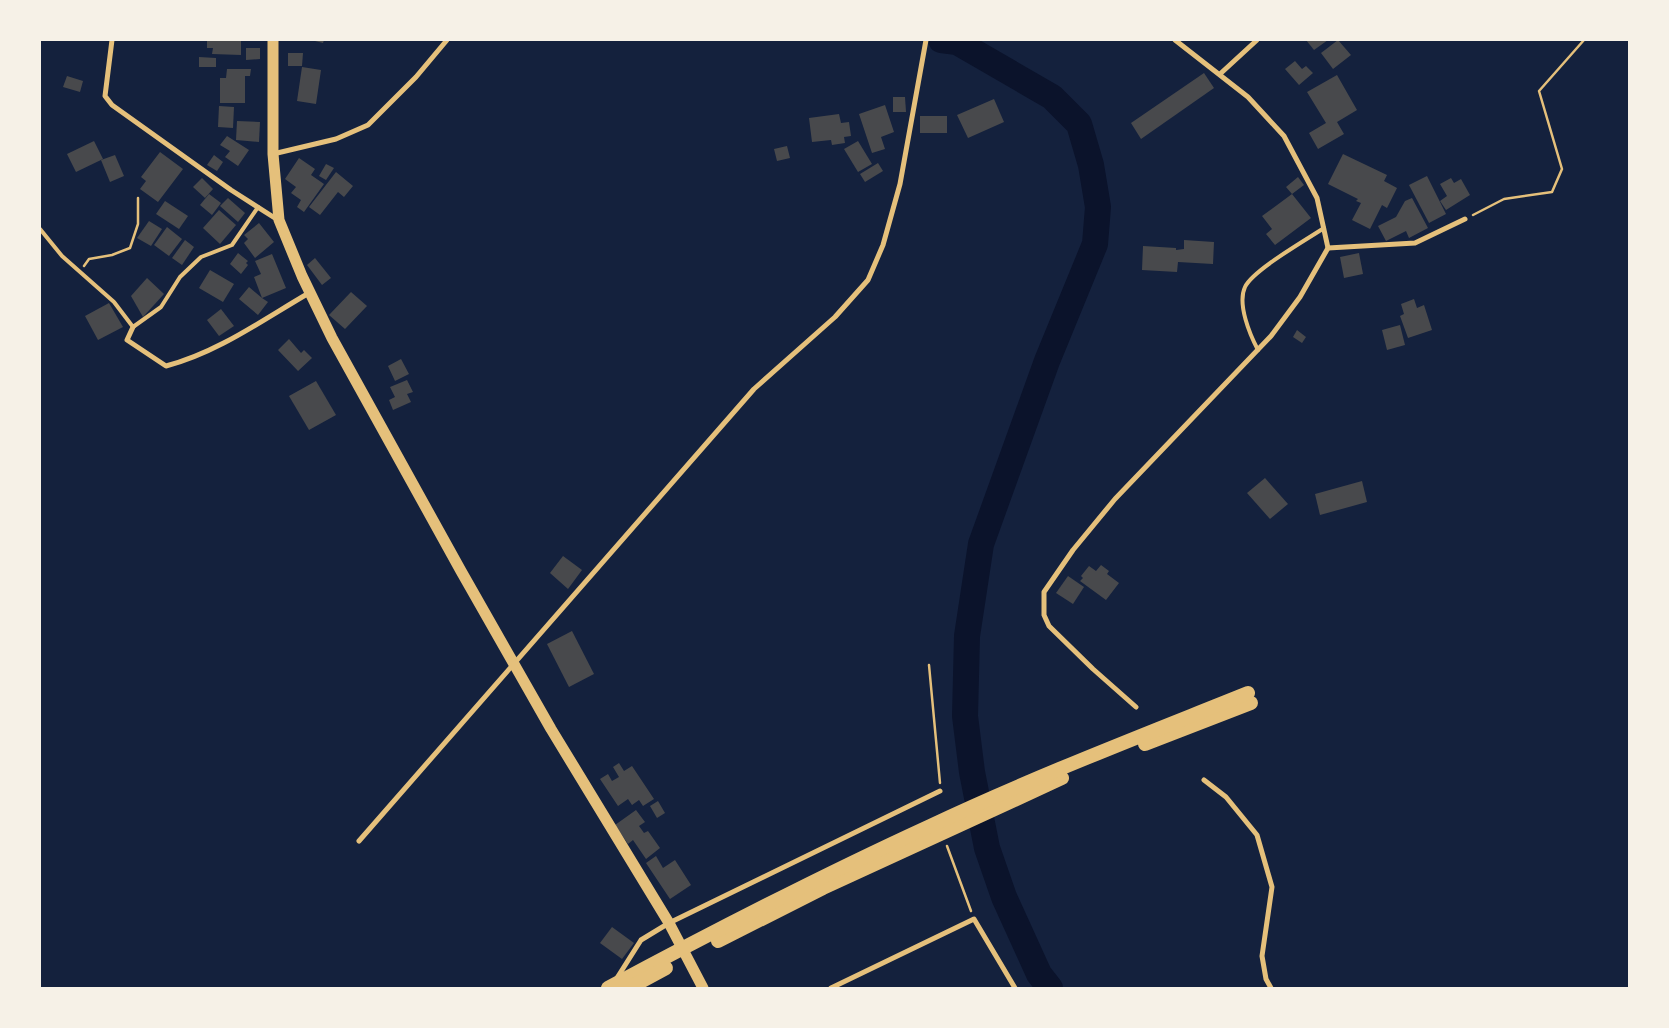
<svg xmlns="http://www.w3.org/2000/svg" width="1669" height="1028" font-family="Barlow,sans-serif">
<rect width="100%" height="100%" fill="#14213d"/>
<g fill="none" stroke-linecap="round" stroke-linejoin="round">
<!-- river -->
<path stroke="#0b132b" stroke-width="26" d="M941 40 957 42 1052 97 1079 124 1091 165 1098 207 1095 244 1047 361 981 544 967 636 965 716 972 772 987 848 1004 897 1039 974 1050 988"/>
</g>
<!-- building -->
<g fill="#48494c">
<path d="M207 40H241V55L212 54 213 48H207Z"/>
<path d="M311 40H324L323 43Z"/>
<path d="M1306 40H1328L1314 50Z"/>
<path d="M1338 40 1351 55 1333 69 1321 53Z"/>
<path d="M246 48H260V59L246 60Z"/>
<path d="M288 53H303L302 66H288Z"/>
<path d="M199 57 216 58V67H199Z"/>
<path d="M1295 61 1302 69 1306 66 1313 73 1299 85 1285 69Z"/>
<path d="M302 67 321 70 316 104 297 101Z"/>
<path d="M227 69H251L250 76H245V103H220V78H226Z"/>
<path d="M1204 73 1214 88 1141 139 1131 123Z"/>
<path d="M1337 75 1357 110 1337 122 1344 134 1318 149 1309 133 1326 123 1307 92Z"/>
<path d="M67 76 83 81 80 92 63 87Z"/>
<path d="M893 97H905L906 112H893Z"/>
<path d="M994 99 1004 122 968 138 957 115Z"/>
<path d="M885 105 894 132 881 137 885 149 872 153 859 114Z"/>
<path d="M219 106 234 107 233 128 218 127Z"/>
<path d="M839 114 841 123 849 122 851 136 844 137 845 143 832 145 831 140 812 142 809 118Z"/>
<rect x="920" y="116" width="27" height="17"/>
<path d="M237 121 260 122 259 142 236 140Z"/>
<path d="M227 136 249 150 238 166 225 157 230 151 220 145Z"/>
<path d="M94 141 103 159 76 172 67 154Z"/>
<path d="M858 141 872 164 858 172 844 149Z"/>
<path d="M787 146 790 158 777 161 774 149Z"/>
<path d="M160 152 183 169 158 202 140 189 146 181 141 177Z"/>
<path d="M1343 154 1387 175 1384 181 1397 188 1387 208 1382 205 1370 229 1352 220 1361 203 1356 201 1358 199 1328 184Z"/>
<path d="M115 155 124 176 110 182 101 160Z"/>
<path d="M214 155 223 162 217 171 207 165Z"/>
<path d="M299 158 315 169 311 175 324 184 304 212 297 207 301 200 291 193 296 187 285 179Z"/>
<path d="M878 163 883 171 865 182 860 174Z"/>
<path d="M326 164 334 168 326 180 319 176Z"/>
<path d="M336 172 353 186 344 197 338 192 320 215 309 207Z"/>
<path d="M1427 176 1446 214 1429 223 1409 185Z"/>
<path d="M1298 177 1304 185 1292 194 1311 218 1275 245 1266 234 1272 229 1262 216 1292 194 1286 187Z"/>
<path d="M202 178 213 189 205 198 193 187Z"/>
<path d="M1451 178 1454 183 1461 179 1470 195 1446 210 1440 201 1447 196 1440 184Z"/>
<path d="M209 194 221 203 212 215 200 205Z"/>
<path d="M228 198 245 213 238 222 220 206Z"/>
<path d="M1412 198 1428 228 1409 238 1406 231 1386 241 1378 226 1396 217 1405 201Z"/>
<path d="M165 201 188 216 179 229 156 214Z"/>
<path d="M219 210 236 225 220 244 203 228Z"/>
<path d="M149 221 162 229 151 246 137 238Z"/>
<path d="M259 223 274 242 255 258 244 243 248 239 244 235Z"/>
<path d="M167 227 182 239 169 256 154 245Z"/>
<path d="M185 240 194 247 182 265 172 258Z"/>
<path d="M1184 240 1214 242 1213 264 1178 262 1177 272 1142 270 1143 246 1176 248V250L1184 249Z"/>
<path d="M238 253 248 261 246 263 248 265 241 274 230 264Z"/>
<path d="M1359 253 1363 274 1344 278 1340 257Z"/>
<path d="M272 254 286 288 262 298 268 302 258 315 239 299 249 287 262 298 254 277 261 274 255 261Z"/>
<path d="M315 258 331 278 322 285 307 265Z"/>
<path d="M210 270 234 284 223 302 199 288Z"/>
<path d="M147 278 164 294 143 317 131 296Z"/>
<path d="M351 292 367 306 345 329 329 315Z"/>
<path d="M1414 299 1417 308 1424 305 1432 330 1408 338 1400 316 1404 314 1401 304Z"/>
<path d="M109 303 123 327 98 340 85 316Z"/>
<path d="M221 309 234 326 219 336 207 320Z"/>
<path d="M1400 325 1405 345 1387 350 1382 330Z"/>
<path d="M1297 330 1306 337 1302 343 1293 337Z"/>
<path d="M289 339 301 353 304 350 312 358 298 371 278 350Z"/>
<path d="M401 359 409 374 395 381 388 366Z"/>
<path d="M407 380 413 392 407 394 411 402 393 410 389 400 395 397 390 387Z"/>
<path d="M316 381 336 415 309 430 289 396Z"/>
<path d="M1265 478 1288 504 1270 519 1247 493Z"/>
<path d="M1362 481 1367 502 1320 515 1315 494Z"/>
<path d="M563 556 582 570 568 589 550 573Z"/>
<path d="M1101 565 1109 571 1107 574 1119 583 1106 600 1080 581 1083 578 1081 576 1089 566 1096 571Z"/>
<path d="M1068 576 1084 587 1073 604 1056 593Z"/>
<path d="M572 631 594 674 569 687 547 644Z"/>
<path d="M619 763 624 771 632 766 654 799 643 806 639 800 632 805 628 799 618 806 600 779 608 774 612 781 619 777 613 767Z"/>
<path d="M658 801 665 813 657 818 650 806Z"/>
<path d="M636 810 645 822 639 826 644 833 648 831 660 848 646 859 633 840 628 844 615 825Z"/>
<path d="M656 856 663 868 675 860 691 885 670 899 646 863Z"/>
<path d="M612 927 634 943 622 959 600 943Z"/>
</g>
<g fill="none" stroke-linecap="round" stroke-linejoin="round">
<!-- path -->
<g stroke="#e5c07b" stroke-width="2.5">
<path d="M1473 215 1504 199 1552 192 1562 169 1539 91 1584 40"/>
<path d="M84 266 89 259 112 255 130 248 138 224V198"/>
<path d="M929 665 940 783"/>
<path d="M947 846 971 911"/>
</g>
<!-- service -->
<g stroke="#e5c07b" stroke-width="4">
<path d="M40 229 62 256 114 302 133 327 161 307 180 277 201 257 232 245 258 207"/>
<path d="M1258 350C1250 335 1237 304 1245 287 1253 270 1306 240 1324 228"/>
</g>
<!-- minor -->
<g stroke="#e5c07b" stroke-width="5">
<path d="M112 40 105 96 112 105 231 190 278 220"/>
<path d="M1220 74 1257 40"/>
<path d="M273 154 336 139 368 125 416 77 447 40"/>
<path d="M1328 248 1415 243 1465 219"/>
<path d="M133 327 127 340 166 366C217 353 264 319 309 293"/>
<path d="M1136 707 1093 669 1049 626 1044 615V592L1073 550 1115 499 1271 336 1300 297 1328 248 1317 198 1284 136 1248 97 1175 40"/>
<path d="M1204 780 1226 797 1257 835 1272 887 1262 956 1266 979 1271 988"/>
<path d="M359 841 754 389 835 317 868 280 883 245 900 184 926 40"/>
<path d="M617 978 641 940 669 923 940 791"/>
<path d="M831 988 974 919 1015 988"/>
</g>
<!-- primary -->
<path stroke="#e5c07b" stroke-width="11" d="M273 40V154L279 220 302 276 332 338 461 571 551 729 669 923 703 988"/>
<!-- motorway -->
<g stroke="#e5c07b" stroke-width="14">
<path d="M1145 744 1251 703"/>
<path d="M718 941 823 888 1062 778"/>
<path d="M608 988C714 931 821 876 930 826 1034 777 1141 736 1248 693"/>
<path d="M629 988 666 968"/>
</g>
</g>
<!-- border -->
<rect width="1669" height="1028" fill="none" stroke="#f6f1e7" stroke-width="82"/>
</svg>
